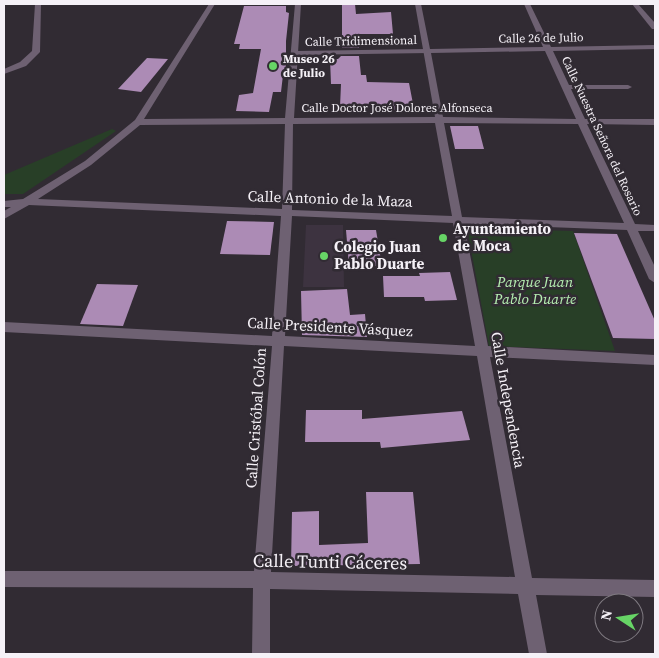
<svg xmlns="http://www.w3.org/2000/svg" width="659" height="658" font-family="'Source Serif 4',serif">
<rect width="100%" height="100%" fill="#312b33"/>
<!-- built -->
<path fill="#3d3340" d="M306 225H343L344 287H303Z"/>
<!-- green -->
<g fill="#283f27">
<path d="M112 129 116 131 23 194H4V175Z"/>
<path d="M467 228 573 231 615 351 489 346Z"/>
</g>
<!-- building -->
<g fill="#ac8bb5">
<path d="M342 4H355L356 14 391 12 393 34H358L359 48H342Z"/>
<path d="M244 6H286V12L289 13 286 41V75H283L281 92H273L269 112 236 111 239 95 253 93 261 49H239L240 44H234Z"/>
<path d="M341 56H359L361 75H366L367 82 409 83 414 109H406V112H375L374 108 340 107 341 84H331L330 59H338Z"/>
<path d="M147 58 168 59 141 92 118 89Z"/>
<path d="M450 126H478L484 149H455Z"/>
<path d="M227 221 274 222 270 255 220 254Z"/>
<path d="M346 230H376L382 266H349Z"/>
<path d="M574 233 617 234 655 321V339L613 338Z"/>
<path d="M450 272 457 300 425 301 424 297H384L383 276H420L419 273Z"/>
<path d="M97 284 138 285 123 326 80 324Z"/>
<path d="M347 289 350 315 365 314 367 337 302 335 301 291Z"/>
<path d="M306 410H362V419L462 411 470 440 381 448 380 442H305Z"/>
<path d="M366 492H413L420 564 291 566 292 512 319 511V545L368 543Z"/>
</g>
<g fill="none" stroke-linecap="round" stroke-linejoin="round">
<!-- pedestrian -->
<path fill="#6e6172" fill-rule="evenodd" d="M426 49 430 51 429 53 296 55 292 53 296 51Z"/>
<!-- minor -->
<g fill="#6e6172" fill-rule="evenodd">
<path d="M35 4H41L40 52 26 66 4 74V69L20 62 32 51Z"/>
<path d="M209 4H215L144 119 285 118 295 4H301L294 118 435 117 415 4H421L430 49 543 47 524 4H530L551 47 655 45V49L553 51 569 85H628L632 87 628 89H571L585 119H655V125L587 124 635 224 655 225V231H638L655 267V283L649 279 627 230 464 224 488 346 655 355V365L490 357 532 578 655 580V597L536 595 547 654H529L518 594 270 589V654H252L253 588 4 587V571H254L272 346 4 332V322L272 336 281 216 29 205 4 219V211L11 207H4V201L23 199 85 161 135 120ZM545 51 576 119 443 117 431 53ZM435 123 452 216 292 210 293 124ZM444 123 578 124 624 223 462 217ZM285 124 282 209 38 199 91 165 140 125ZM292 216 453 223 475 346 285 336ZM284 346 477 356 515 577 271 572Z"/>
<path d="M632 4H638L655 23V29H652Z"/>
</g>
</g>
<!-- markers -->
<g fill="#67d466" stroke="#312b33" stroke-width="2">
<circle cx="273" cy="66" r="5"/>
<circle cx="443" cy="238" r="5"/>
<circle cx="324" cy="256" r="5"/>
</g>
<g text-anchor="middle" stroke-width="5" stroke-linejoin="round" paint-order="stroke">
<!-- far-street labels -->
<g font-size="12" fill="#f5f1f7" stroke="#312b33">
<text transform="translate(541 38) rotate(-1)" y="4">Calle 26 de Julio</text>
<text transform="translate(361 41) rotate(-1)" y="4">Calle Tridimensional</text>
<text x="397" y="112">Calle Doctor José Dolores Alfonseca</text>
<text transform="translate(602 136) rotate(65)" y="4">Calle Nuestra Señora del Rosario</text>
</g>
<!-- far-poi labels -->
<g font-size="12" font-weight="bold" fill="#f5f1f7" stroke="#312b33" text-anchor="start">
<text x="283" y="63">Museo 26<tspan x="283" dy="14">de Julio</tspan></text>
</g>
<!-- street labels -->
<g font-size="15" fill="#f5f1f7" stroke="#312b33">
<text transform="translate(330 199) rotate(2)" y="5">Calle Antonio de la Maza</text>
<text transform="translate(330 327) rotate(3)" y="5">Calle Presidente Vásquez</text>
<text transform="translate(508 400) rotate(80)" y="5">Calle Independencia</text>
<text transform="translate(256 418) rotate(-86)" y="5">Calle Cristóbal Colón</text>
</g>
<!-- poi labels -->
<g font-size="15" font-weight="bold" fill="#f5f1f7" stroke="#312b33" text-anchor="start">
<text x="453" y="234">Ayuntamiento<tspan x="453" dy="17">de Moca</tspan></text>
<text x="334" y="252">Colegio Juan<tspan x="334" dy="17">Pablo Duarte</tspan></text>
</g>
<!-- park labels -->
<g font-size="15" font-style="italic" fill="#b5efb1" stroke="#312b33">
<text x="535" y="287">Parque Juan<tspan x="535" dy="17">Pablo Duarte</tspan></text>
</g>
<!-- near-street labels -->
<g font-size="18" fill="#f5f1f7" stroke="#312b33">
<text transform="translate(330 562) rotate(1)" y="6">Calle Tunti Cáceres</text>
</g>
</g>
<!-- border -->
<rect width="659" height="658" fill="none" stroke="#f5f1f7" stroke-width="10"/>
<!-- north arrow -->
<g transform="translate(619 618) rotate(282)"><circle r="24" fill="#312b33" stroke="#7f7a81"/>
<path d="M0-4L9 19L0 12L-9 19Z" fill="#67d466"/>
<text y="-8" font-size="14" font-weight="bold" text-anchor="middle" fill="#f5f1f7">N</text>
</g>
</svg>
